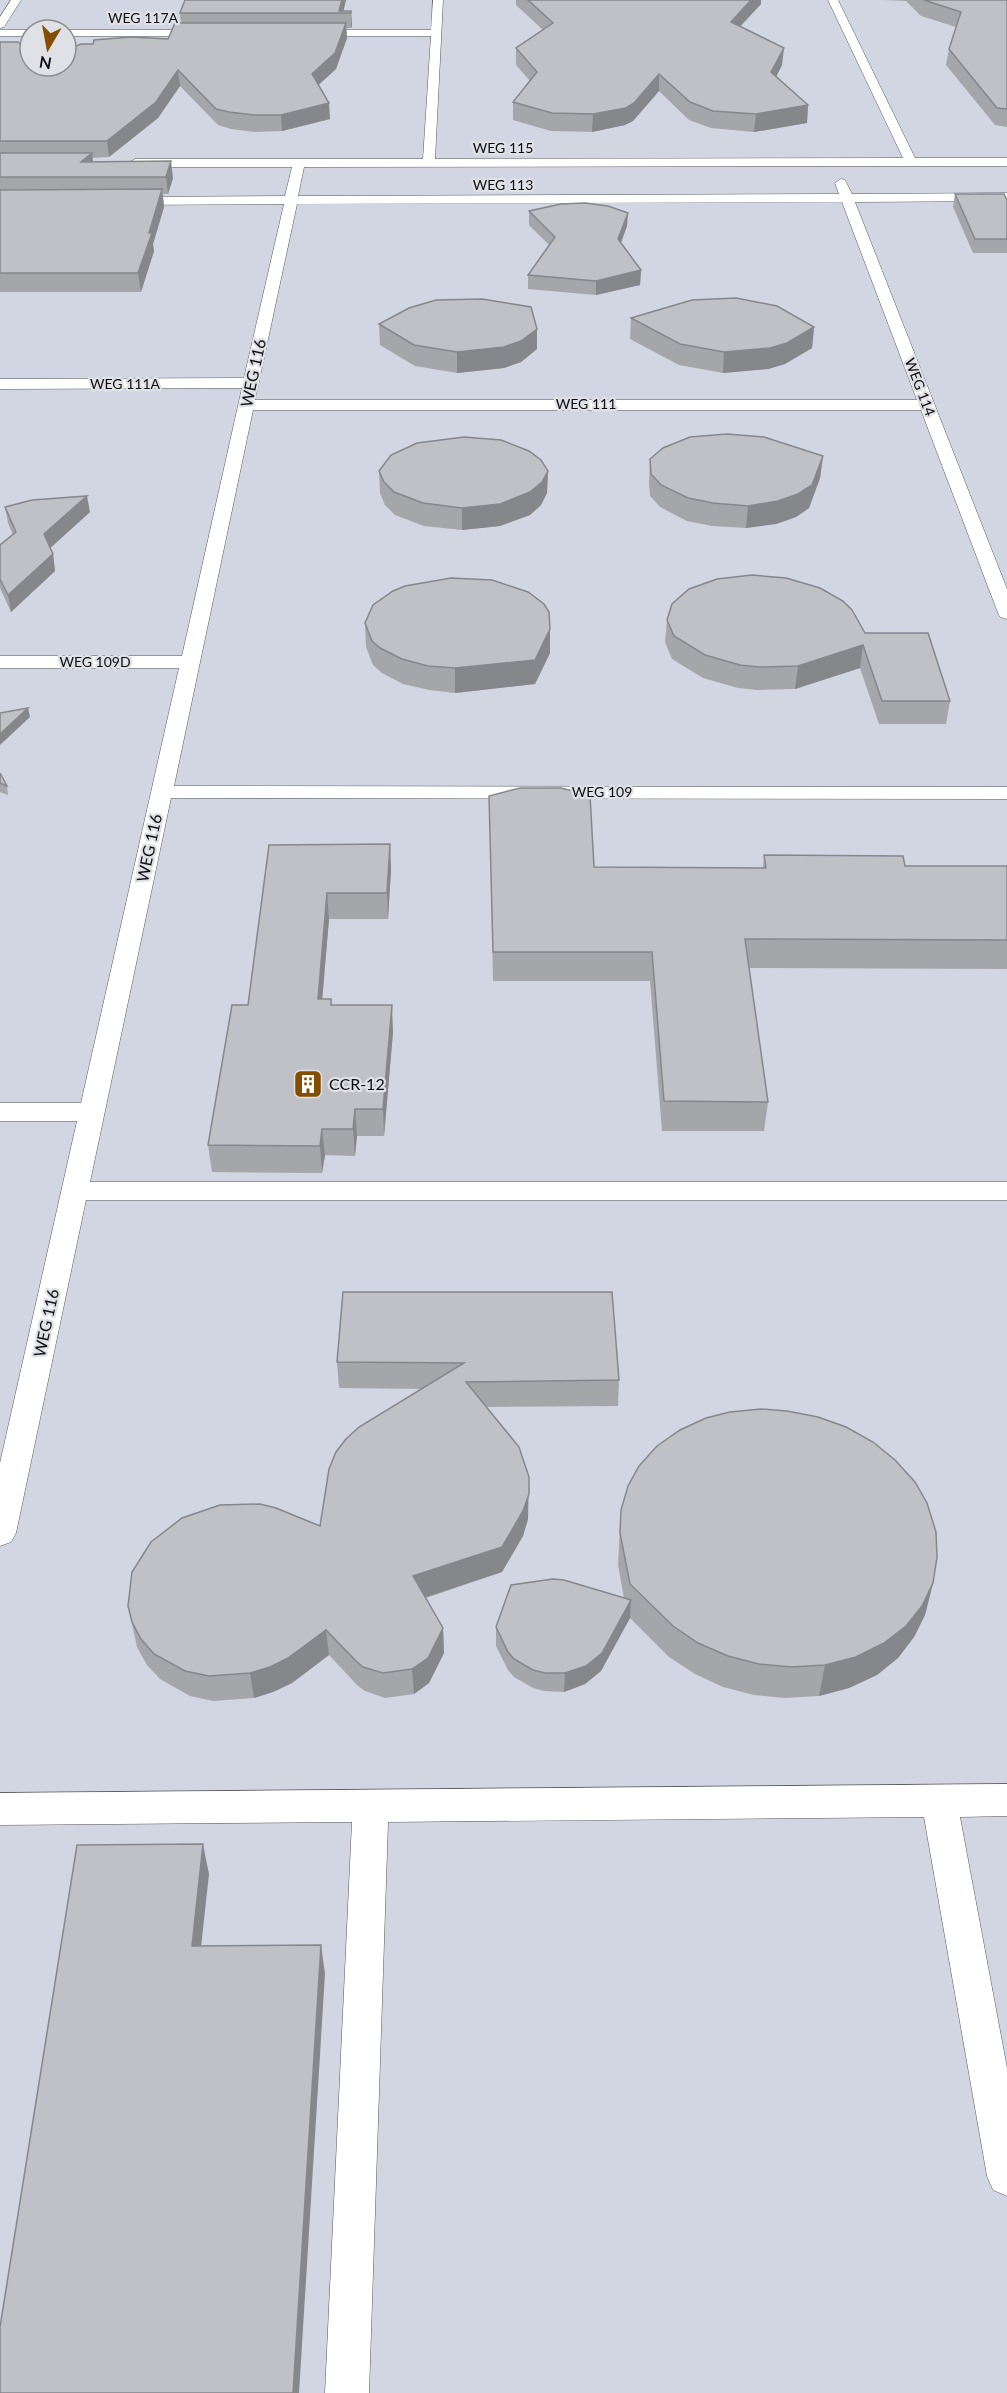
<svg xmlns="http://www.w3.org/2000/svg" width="1007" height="2393" font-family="Lato,sans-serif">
<rect width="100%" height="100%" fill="#dfe1e6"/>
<!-- built -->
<path fill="#d1d6e2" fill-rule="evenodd" d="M0 0H1007V2393H0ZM30 30H66V66H30Z"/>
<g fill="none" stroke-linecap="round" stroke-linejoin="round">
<!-- lane casing -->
<g stroke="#56585d" stroke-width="1">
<g id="lane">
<path d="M11 0H21L4 27 0 28V17Z"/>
<path d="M433 0H443L435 159 903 158 828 0H838L915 158H1007V166L304 167 298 196 839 194 835 183 841 179 845 180 852 194 1007 193V201L855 202 1007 589V619L1000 617 998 613 921 410H253L174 786 1007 787V799L171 798 90 1182H1007V1200H86L16 1533 11 1542 0 1546V1463L77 1121H0V1103H81L179 668H0V656H182L242 388 0 389V379L244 378 284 204 126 205 120 201 126 197 285 196 292 167H135L129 163 135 159H423L431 36H310L305 33 310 30H431ZM842 202 917 400H255L297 204Z"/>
<path d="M0 30H31L30 36H0Z"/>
<path d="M65 30H209L214 33 209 36H66Z"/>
<path d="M1007 1784V1816L960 1817 1007 2068V2196L993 2190 987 2176 924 1817 388 1822 369 2393H325L352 1822 0 1825V1793Z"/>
</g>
</g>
<!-- lane -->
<use href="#lane" fill="#fff" fill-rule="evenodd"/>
</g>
<!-- wall -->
<g fill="#a4a6aa">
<path d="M185 0H346L343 11H351L352 26 351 28H346L347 38 336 69 318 85 330 119 282 131 255 132 231 129 218 125 180 86 158 118 109 157 92 158 93 162 173 178 168 194H163L164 207 153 244 154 251 141 292H0V42L45 67 93 44 168 39 181 23 180 13Z"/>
<path d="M516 0H761V4L740 27 782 65 776 76 808 105 807 123 754 132 711 128 689 120 659 91 633 121 625 125 592 132 551 131 513 120V102L530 81 516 65V48L543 30 516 5Z"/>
<path d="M883 0H1007V127L995 125 946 65 949 49 956 27 921 16 906 1Z"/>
<path d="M955 194 1007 200V253H973L953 207Z"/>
<path d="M529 211 627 226 621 243 641 270 640 285 596 295 528 289V275L549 245 529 225Z"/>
<path d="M631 318 814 327 812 348 785 364 768 369 723 373 679 365 630 339Z"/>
<path d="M379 324 537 329V349L521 362 504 368 457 373 415 366 380 345Z"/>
<path d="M823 456 820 478 809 508 796 517 776 524 746 528 712 526 687 521 660 507 650 496 649 482 650 459Z"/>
<path d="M379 471H548L547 493 541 505 530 515 500 526 462 530 424 526 395 515 385 505 380 493Z"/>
<path d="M5 507 90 512 50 548 53 554 55 571 11 612 0 588V545L13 535 8 523Z"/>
<path d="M667 620 865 633 950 701 946 724H879L860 668 795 689 757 690 738 688 703 678 672 659 665 642Z"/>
<path d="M365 623 550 629V653L535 684 455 693 429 690 403 684 382 673 373 665 366 647Z"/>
<path d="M0 773 7 786 8 795 0 792Z"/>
<path d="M490 824 594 867 763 868 764 855 905 866H1007V969L749 968 768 1102 764 1131H662L650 981H493Z"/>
<path d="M390 844 391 870 388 919H329L322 999H331L332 1005 393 1032 384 1136H357L355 1156 325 1155 322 1173 212 1172 208 1145 248 1005 269 845Z"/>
<path d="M343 1292 619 1380 618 1406 486 1407 528 1519 523 1536 502 1572 426 1598 443 1628 444 1653 429 1683 414 1694 385 1698 365 1691 358 1686 329 1655 292 1683 273 1692 254 1698 213 1701 190 1696 160 1679 147 1665 137 1647 128 1606 320 1526 422 1389 339 1388 337 1362Z"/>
<path d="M621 1510 933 1583 925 1615 914 1637 898 1658 877 1675 849 1688 819 1696 785 1698 754 1695 723 1687 695 1674 669 1657 630 1618 601 1671 585 1684 564 1692 544 1691 533 1688 514 1677 508 1670 496 1646V1627L624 1598 618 1565Z"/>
</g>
<!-- shaded-wall -->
<g fill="#86878b">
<path d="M342 0H346L343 13H339Z"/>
<path d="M751 0H761V4L729 38 731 22Z"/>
<path d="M351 11 352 26 351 28Z"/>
<path d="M346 23 347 38 336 69 313 90 312 74Z"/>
<path d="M784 48 782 65 770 89 771 72Z"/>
<path d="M178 70 180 86 158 118 109 157 107 141Z"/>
<path d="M659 74V91L633 121 625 125 592 132 593 114Z"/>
<path d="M329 103 330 119 282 131 281 115Z"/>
<path d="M808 105 807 123 754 132 756 114Z"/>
<path d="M92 153 94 170 81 162Z"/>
<path d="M171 161 173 178 168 194 166 177Z"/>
<path d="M162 189 164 207 153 244 154 251 141 292 138 273Z"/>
<path d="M628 213 627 226 617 253 618 239Z"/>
<path d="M641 270 640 285 596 295V281Z"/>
<path d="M814 327 812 348 785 364 768 369 723 373 724 352Z"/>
<path d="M537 329V349L521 362 504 368 457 373V352Z"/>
<path d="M823 456 820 478 809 508 796 517 776 524 746 528 748 506Z"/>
<path d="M548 471 547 493 541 505 530 515 500 526 462 530V508Z"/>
<path d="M87 496 90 512 47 551 44 534Z"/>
<path d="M53 554 55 571 11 612 8 595Z"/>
<path d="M550 629V653L535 684 455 693V668Z"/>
<path d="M863 645 860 668 795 689 798 666Z"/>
<path d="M28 708 30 717 0 745V734Z"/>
<path d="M390 844 391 870 388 919 387 893Z"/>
<path d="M327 893 329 919 320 1025 318 999Z"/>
<path d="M392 1005 393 1032 384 1136 383 1109Z"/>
<path d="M355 1109 357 1136 355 1156 353 1129Z"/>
<path d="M322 1129 325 1155 322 1173 320 1146Z"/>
<path d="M529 1477 528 1519 523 1536 502 1572 414 1601 413 1576Z"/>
<path d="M933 1583 925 1615 914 1637 898 1658 877 1675 849 1688 819 1696 825 1665Z"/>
<path d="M631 1600 630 1618 601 1671 585 1684 564 1692 565 1673Z"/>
<path d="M443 1628 444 1653 429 1683 414 1694 412 1669Z"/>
<path d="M326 1630 329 1655 292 1683 273 1692 254 1698 250 1673Z"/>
<path d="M203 1844 209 1874 198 1975 192 1946Z"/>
<path d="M321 1945 325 1974 299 2393H293Z"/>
</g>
<!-- building -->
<g fill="#bfc1c6" stroke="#86878b" stroke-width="1.5">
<path d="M185 0H342L339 11H351V13H180Z"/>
<path d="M528 0H751L731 22 784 48 771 72 808 105 756 114 713 111 690 102 659 74 634 103 626 108 593 114 552 113 513 102 537 72 516 48 553 23Z"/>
<path d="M924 0H1007V109L997 108 949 49 961 12Z"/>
<path d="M175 23H346L335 53 312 74 329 103 281 115H254L229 112 216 109 178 70 156 102 107 141H0V42H18L30 53V66L45 67 66 66V52L71 48 81 44H93L94 40 131 37 168 39Z"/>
<path d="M0 153H92L81 162 171 161 166 177H0Z"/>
<path d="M162 189 149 233H152L138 273H0V190Z"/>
<path d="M955 194H1004L1007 200V239H975Z"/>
<path d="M585 203 608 206 628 213 618 239 641 270 596 281 528 275 555 237 529 211 561 204Z"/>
<path d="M736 298 777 306 814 327 787 343 770 348 724 352 680 344 631 318 692 300Z"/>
<path d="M482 299 531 307 537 329 521 341 504 347 457 352 414 345 379 324 409 308 436 300Z"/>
<path d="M727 434 764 437 823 456 812 485 798 494 778 501 748 506 713 503 688 498 661 485 651 474 650 459 663 448 690 437Z"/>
<path d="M464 437 501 440 529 451 541 460 548 471 542 482 530 492 500 504 462 508 423 503 394 492 384 482 379 471 391 455 417 443Z"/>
<path d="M87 496 44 534 53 554 8 595 0 579V545L16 532 5 507 32 500Z"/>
<path d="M752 575 786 578 820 588 843 601 852 610 865 633H928L950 701H882L863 645 798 666 759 667 740 665 705 655 674 636 667 620 672 604 689 589 717 579Z"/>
<path d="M451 578 492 580 528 592 544 604 549 612 550 629 535 660 455 668 428 666 402 659 380 648 372 641 365 623 373 605 393 591 405 586Z"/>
<path d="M28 708 0 734V713Z"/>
<path d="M0 773 7 786 0 783Z"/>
<path d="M520 788H561L590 795 594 867 766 868 764 855 903 856 905 866H1007V940L745 939 768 1102 664 1101 652 952H493L489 796Z"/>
<path d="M390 844 387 893H327L318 999H331V1005H392L383 1109H355L353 1129H322L320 1146 208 1145 232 1005H248L269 845Z"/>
<path d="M343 1292H612L619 1380 466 1382 519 1447 529 1477V1494L523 1511 502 1547 413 1576 443 1628 428 1658 412 1669 383 1673 363 1667 356 1661 326 1630 288 1658 270 1667 250 1673 209 1676 185 1671 154 1654 141 1639 132 1622 128 1606 132 1572 151 1542 182 1518 220 1505 260 1504 276 1508 320 1526 329 1469 336 1452 346 1439 359 1427 464 1363 337 1362Z"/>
<path d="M761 1409 787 1411 818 1417 846 1427 873 1442 895 1460 915 1482 927 1503 936 1532 937 1557 933 1583 922 1606 906 1626 884 1643 856 1657 825 1665 791 1667 759 1664 728 1656 698 1643 673 1626 630 1584 620 1533 621 1510 628 1486 639 1466 657 1446 680 1430 706 1418 730 1412Z"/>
<path d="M553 1579 564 1580 631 1600 602 1653 586 1666 565 1673H545L533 1670 514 1659 508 1652 496 1627 511 1585Z"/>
<path d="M203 1844 192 1946 321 1945 293 2393H0V2327L77 1845Z"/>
</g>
<!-- icons -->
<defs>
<g id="building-square" transform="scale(1.5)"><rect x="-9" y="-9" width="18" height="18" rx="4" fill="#854d00" stroke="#dfe1e6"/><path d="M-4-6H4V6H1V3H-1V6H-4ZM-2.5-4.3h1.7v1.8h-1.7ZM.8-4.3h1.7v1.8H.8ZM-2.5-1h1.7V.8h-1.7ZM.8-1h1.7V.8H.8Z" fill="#fff"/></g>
</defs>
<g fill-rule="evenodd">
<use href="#building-square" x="308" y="1084"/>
</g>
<g text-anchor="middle" stroke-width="4.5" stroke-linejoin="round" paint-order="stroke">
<!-- far-street labels -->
<g font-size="14" fill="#0e0e10" stroke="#dfe1e6">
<text x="143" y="23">WEG 117A</text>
<text x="503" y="153">WEG 115</text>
<text x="503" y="190">WEG 113</text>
<text x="125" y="389">WEG 111A</text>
<text transform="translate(920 387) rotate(69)" y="5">WEG 114</text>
<text x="586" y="409">WEG 111</text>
<text x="95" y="667">WEG 109D</text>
<text x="602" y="797">WEG 109</text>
</g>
<!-- street labels -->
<g font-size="16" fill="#0e0e10" stroke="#dfe1e6">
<text transform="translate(253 373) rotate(-78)" y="6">WEG 116</text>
<text transform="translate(149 848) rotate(-78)" y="6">WEG 116</text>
<text transform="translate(46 1323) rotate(-78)" y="6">WEG 116</text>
</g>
<!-- poi labels -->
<g font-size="16" fill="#0e0e10" stroke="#dfe1e6" text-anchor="start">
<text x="329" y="1090">CCR-12</text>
</g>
</g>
<!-- north arrow -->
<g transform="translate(48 48) rotate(190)"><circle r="28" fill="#dfe1e6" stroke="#8b8d90" stroke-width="1.5"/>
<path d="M0-4.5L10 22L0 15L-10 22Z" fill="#854d00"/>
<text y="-9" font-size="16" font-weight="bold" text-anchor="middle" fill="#0e0e10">N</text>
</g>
</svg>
